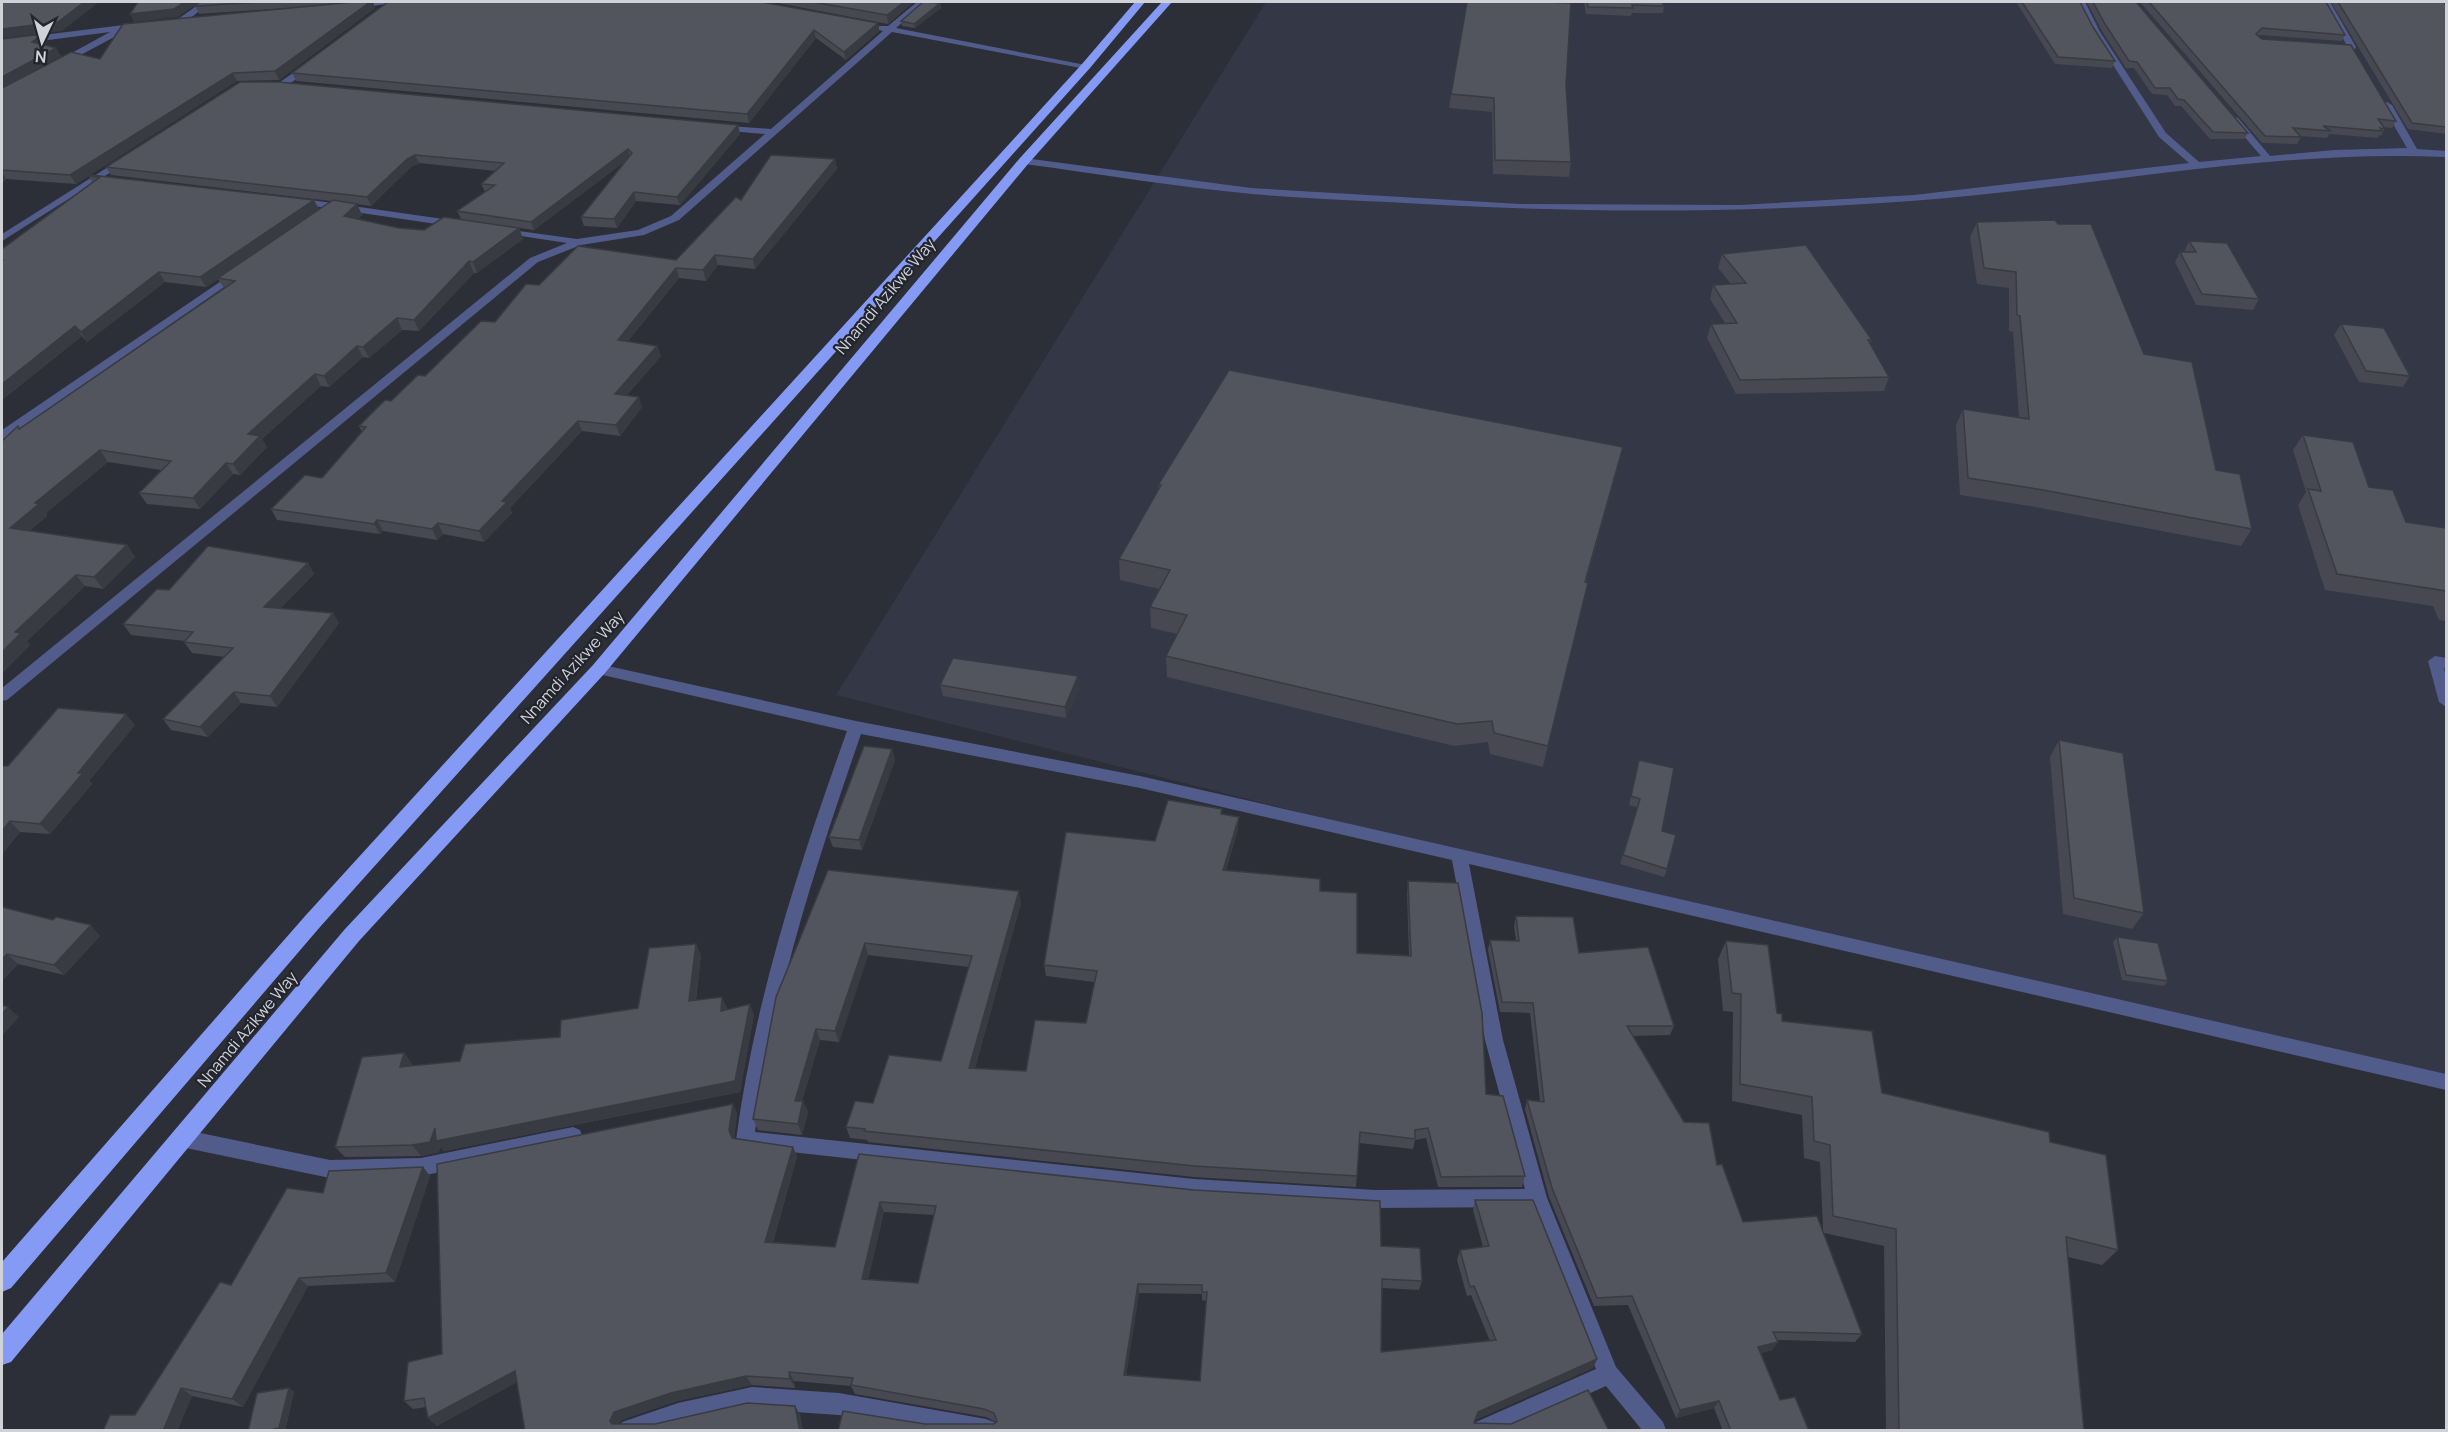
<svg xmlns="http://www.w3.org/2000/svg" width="2448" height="1432" font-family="Manrope,sans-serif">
<rect width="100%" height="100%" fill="#2c2f37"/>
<!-- built -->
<path fill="#333746" d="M1266 2H2446V1078L1893 950 1591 886 836 695Z"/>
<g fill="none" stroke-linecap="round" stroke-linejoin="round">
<!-- street -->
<g fill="#515c8b" fill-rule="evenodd">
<path d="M202 2H211L184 23H178V19Z"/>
<path d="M374 2H398L355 9 351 6Z"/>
<path d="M917 2H925L896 28 1091 66 1086 69 892 32 679 220 644 235 581 245 538 262 7 700 2 701V688L530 258 567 243 502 233 498 232V228L577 239 638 230 671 216 765 134 718 130 713 127 715 125 771 129 883 31 879 30V26H888Z"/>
<path d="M2077 2H2085L2100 32 2166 133 2199 162 2261 156 2230 120 2235 117 2238 118 2270 156 2334 150 2407 148 2382 105 2387 102 2392 105 2417 149 2446 151V157C2267 149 2090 188 1911 201 1736 214 1562 213 1388 202 1342 200 1297 198 1252 194 1176 187 1100 174 1024 164L1019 161 1024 158 1251 188 1520 204 1740 205 1914 195 2189 163 2159 137 2092 32Z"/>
<path d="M2322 2H2330L2356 47 2355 49H2349Z"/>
<path d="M140 23 144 26 143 28 118 31V35L60 66 57 65V61L110 32 2 46V40Z"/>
<path d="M309 62 314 65 312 67C298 78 278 97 259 85L264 82H280Z"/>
<path d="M124 157 129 160 127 162 2 241V234Z"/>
<path d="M297 198 457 221 462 224 457 227 293 203V199Z"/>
<path d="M236 271 240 272V276L6 438 2 439V430Z"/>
<path d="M2435 656 2446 658V668H2444L2446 677V707L2439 702 2428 661Z"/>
<path d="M599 664 856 721 1140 776 2446 1074V1090L1469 864 1503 1040 1547 1198 1616 1367 1663 1422 1666 1430H1642L1606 1386 1507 1430H1473L1476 1422 1596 1369 1531 1207 1375 1208 1194 1197 738 1146 736 1140C755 998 799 865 847 731L594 673 592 669 594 665ZM861 734 1140 788 1452 860 1485 1040 1525 1189 1375 1190 1194 1179 755 1132C773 995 816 864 861 734Z"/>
<path d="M573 1127 580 1130 582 1136 580 1142 573 1145 421 1176 330 1178 181 1147 174 1144 172 1138 174 1132 181 1129 330 1160 421 1158Z"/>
<path d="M752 1387 839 1393 986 1419 994 1422 997 1430H928L839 1415 752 1409 661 1430H619L622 1422 678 1403Z"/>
</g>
<!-- highway -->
<g fill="#859af5" fill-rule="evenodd">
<path d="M1135 2H1145L1090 68 320 927 11 1288 2 1292V1262L306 915 1082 64Z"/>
<path d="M1162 2H1172L1028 164 605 673 359 941 11 1362 2 1365V1334L345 929 593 665 1020 158Z"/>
</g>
</g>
<!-- wall -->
<g fill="#474851" fill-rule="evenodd">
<path d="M200 2H373L375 8 279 80 237 81 76 184 6 179 2 183V39L47 42 44 45 61 56 33 71 100 59 301 7 199 14 195 6Z"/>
<path d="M772 2H912V3L888 24Z"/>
<path d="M1584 2H1662L1664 6 1663 13H1632L1631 16 1586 14Z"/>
<path d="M2016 2H2080L2093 27 2115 61 2112 68 2055 64Z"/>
<path d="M2087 2H2136L2248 133 2244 139H2210L2181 106H2175L2167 95 2152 94 2134 68H2126L2102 31Z"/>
<path d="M2140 2H2326L2345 35 2342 41 2259 35 2258 36 2396 121 2392 128 2384 127 2385 129 2381 136 2379 135 2378 138 2329 134 2327 138 2299 136 2301 137 2297 144 2262 143Z"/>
<path d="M2331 2H2444L2445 4H2446V134L2408 129Z"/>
<path d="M940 3 941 8 915 28 902 26 901 21Z"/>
<path d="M878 23 879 31 846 60 816 38 749 123 296 81 292 73Z"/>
<path d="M1566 85 1571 162 1569 177 1493 174 1492 112 1449 108 1451 94Z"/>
<path d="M740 134 680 205 636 201 617 228 584 226 581 217 624 162 534 230 519 228 523 239 477 273H474L419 331 402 330 369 358 363 357 329 387 321 386 262 439 267 447 240 475 233 474 200 509 147 504 139 493 161 470 108 462 46 513 47 516 29 531 127 545 135 557 103 589 85 586 27 641 30 645 2 673 19 429 224 288 218 279 206 287 165 282 87 342 82 336 2 400V249L92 182 89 176 314 200 319 210 331 201 111 175 106 167ZM419 163 496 171 481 184 485 192 457 211 461 219 424 230 399 228 358 219 362 215 357 204 371 206 411 167Z"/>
<path d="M835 159 837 169 755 269 718 265 706 281 679 278 628 341 657 346 661 356 627 395 642 407 620 436 582 431 510 508 512 513 484 542 443 534 437 540 383 531 380 534 277 520 271 509 322 478 362 432 359 426 425 376 495 322 539 285 676 260 741 200Z"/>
<path d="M1977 222 2144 354 2252 529 2241 546 2035 507 1960 495 1956 425 1963 409 2019 417 2013 332 2009 331V288L1977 284 1970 237Z"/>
<path d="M2189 241 2259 299 2253 310 2196 305 2175 262 2180 252H2184Z"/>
<path d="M1722 254 1872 340 1870 344 1889 377 1884 391 1736 394 1707 338 1711 324 1725 323 1710 299 1713 285 1731 284 1718 268Z"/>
<path d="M2341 324 2410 376 2403 387 2359 382 2334 335Z"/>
<path d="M2303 435 2369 487 2406 522 2446 528V621L2439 620 2433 606 2325 590 2298 505 2306 492 2293 450Z"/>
<path d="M1618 468 1586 583 1543 767 1490 754 1488 742 1454 746 1167 677 1166 656 1177 634 1151 628 1150 607 1159 589 1120 580 1119 559 1158 491V485Z"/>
<path d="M308 563 314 574 281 608 339 623 277 707 241 703 208 737 171 730 163 719 225 657 192 653 184 642 185 641 131 635 123 624 169 590Z"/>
<path d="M1078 676 1079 688 1066 718 943 696 940 685Z"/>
<path d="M135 725 89 781 92 784 50 834 20 832 2 854 8 766Z"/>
<path d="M2059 740 2144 913 2132 929 2063 914 2050 757Z"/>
<path d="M892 749 895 760 862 850 833 847 829 837Z"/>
<path d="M1639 760 1662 831 1667 869 1664 877 1620 864 1637 807 1629 805Z"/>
<path d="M1222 814 1238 829 1226 870 1320 891 1357 953 1409 955 1407 893 1408 881 1486 1094 1525 1176 1522 1187H1438L1426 1138 1415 1140 1413 1149 1359 1143 1356 1187 1194 1177 868 1142 867 1140 850 1138 846 1127 873 1103 941 1061 969 967 868 955 839 1042 820 1040 802 1101H803L808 1112 802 1135 758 1130 753 1119 828 870 1021 903 975 1068 1026 1071 1086 1023 1094 982 1046 976 1044 965 1155 841Z"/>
<path d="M2 907 100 936 64 975 18 964 2 981Z"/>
<path d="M1516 916 1579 953 1674 1026 1670 1035 1633 1036 1684 1122 1717 1165 1743 1222 1823 1229 1820 1162 1804 1158 1802 1115 1732 1101 1733 1012 1723 1011 1718 959 1726 941 1782 1021 1882 1093 2050 1142 2118 1250 2102 1265 2068 1257 2084 1431H1886L1884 1246 1824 1233 1862 1334 1855 1342 1777 1340 1778 1342 1772 1350 1761 1353 1780 1400 1809 1431H1723L1714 1408 1676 1418 1628 1305 1594 1306 1549 1197 1525 1109 1527 1100 1540 1101 1530 1013 1500 1012 1488 950 1490 940 1516 941 1514 926Z"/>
<path d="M2117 937 2168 981 2164 986 2122 980 2113 942Z"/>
<path d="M696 944 701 955 696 1000 727 1008V1009L754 1015 740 1092 444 1151 440 1147 439 1152 421 1156 345 1157 335 1147 404 1053 412 1064 411 1066 460 1061 560 1037 638 1008Z"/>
<path d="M733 1104 737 1114 734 1138 793 1147 797 1157 773 1242 835 1247 859 1154 1194 1190 1380 1201 1381 1246 1420 1248 1422 1281 1419 1290 1382 1288 1381 1352 1490 1341 1471 1295 1467 1296 1457 1260 1460 1250 1483 1247 1473 1210 1475 1200H1533L1597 1359 1593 1368 1475 1420 1474 1423 1511 1424 1588 1390 1609 1431H838L843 1411 925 1424H994L996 1422 986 1417 855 1394 851 1386 794 1381 795 1388 752 1385 677 1401 621 1420 619 1424H655L747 1403 795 1406 800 1415 803 1431H525L517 1382 437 1426 428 1418 426 1407 413 1409 404 1401 408 1362 442 1354 437 1164ZM884 1212 934 1215 918 1283 868 1279ZM1139 1293 1202 1294V1300L1206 1301 1200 1381 1126 1375Z"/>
<path d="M423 1167 430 1176 395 1282 308 1286 243 1407 192 1396 177 1431H103L135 1415 231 1285 323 1193Z"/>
<path d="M289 1388 294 1392 285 1431H248Z"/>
</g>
<!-- shaded-wall -->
<g fill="#393b42">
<path d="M84 2H99L62 31 2 38V29Z"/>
<path d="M184 2H200L178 17 134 22 130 14Z"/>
<path d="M370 2H373L375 8 279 80 275 71Z"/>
<path d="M904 2H912V3L888 24 887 15Z"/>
<path d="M940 3 941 8 915 28 914 24Z"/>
<path d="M878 23 879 31 846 60 844 52Z"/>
<path d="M814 30 816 38 749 123 747 114Z"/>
<path d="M43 34 47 42 37 51 32 42Z"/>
<path d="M56 48 61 56 2 89V77Z"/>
<path d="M233 73 237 81 76 184 70 175Z"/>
<path d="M738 125 740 134 680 205 677 197Z"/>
<path d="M628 149 630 158 534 230 531 222Z"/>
<path d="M415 155 419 163 411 167 371 206 367 197 407 159Z"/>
<path d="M835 159 837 169 755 269 753 259Z"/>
<path d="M2 172 6 179 2 183Z"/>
<path d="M634 192 636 201 617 228 614 219Z"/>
<path d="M314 200 319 210 206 287 200 277Z"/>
<path d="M357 204 362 215 349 227 344 216Z"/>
<path d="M519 228 523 239 477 273 473 262Z"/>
<path d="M715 255 718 265 706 281 703 270Z"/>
<path d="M469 261 474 273 419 331 414 320Z"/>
<path d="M676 268 679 278 621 350 618 340Z"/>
<path d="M159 272 165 282 87 342 81 332Z"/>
<path d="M397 318 402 330 369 358 363 347Z"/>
<path d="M75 326 82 336 2 400V384Z"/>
<path d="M357 346 363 357 329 387 324 376Z"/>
<path d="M657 346 661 356 619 404 615 394Z"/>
<path d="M315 374 321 386 262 439 267 447 240 475 233 464 248 434Z"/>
<path d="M639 397 642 407 620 436 616 425Z"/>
<path d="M578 421 582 431 510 508 512 513 484 542 479 531 502 501Z"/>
<path d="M1623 447 1618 468 1580 604 1585 582Z"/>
<path d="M100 450 108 462 46 513 47 516 19 539 10 528 35 503Z"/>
<path d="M226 463 233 474 200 509 193 498Z"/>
<path d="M377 520 383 531 380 534 374 524Z"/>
<path d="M438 523 443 534 437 540 432 529Z"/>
<path d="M127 545 135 557 103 589 94 577Z"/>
<path d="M308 563 314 574 271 618 264 607Z"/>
<path d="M76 575 85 586 27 641 30 645 2 673V652L15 632Z"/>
<path d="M333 613 339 623 277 707 270 696Z"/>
<path d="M1078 676 1079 688 1066 718 1065 707Z"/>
<path d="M234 692 241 703 208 737 200 727Z"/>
<path d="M126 714 135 725 89 781 92 784 50 834 40 824 78 773Z"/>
<path d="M892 749 895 760 862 850 859 840Z"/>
<path d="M1239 817 1238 829 1223 882V870Z"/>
<path d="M10 821 20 832 2 854V831Z"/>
<path d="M1019 891 1021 903 972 1079 969 1068Z"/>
<path d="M91 925 100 936 64 975 54 965Z"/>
<path d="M865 943 868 955 839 1042 835 1031Z"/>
<path d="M696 944 701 955 694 1012 689 1001Z"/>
<path d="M7 954 18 964 2 981V959Z"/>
<path d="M722 997 727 1008 726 1022 721 1011Z"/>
<path d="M750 1004 754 1015 740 1092 444 1151 440 1147 439 1152 421 1156 412 1145 435 1128Z"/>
<path d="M8 1007 19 1017 2 1036V1014Z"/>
<path d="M816 1029 820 1040 799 1112 795 1101Z"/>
<path d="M404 1053 412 1064 408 1078 400 1067Z"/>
<path d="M803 1101 808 1112 802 1135 798 1124Z"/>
<path d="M733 1104 737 1114 734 1140 737 1148 729 1130Z"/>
<path d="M793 1147 797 1157 770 1251 765 1242Z"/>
<path d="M423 1167 430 1176 395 1282 386 1273Z"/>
<path d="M880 1202 884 1212 866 1288 862 1279Z"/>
<path d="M299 1278 308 1286 243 1407 232 1399Z"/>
<path d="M1138 1284 1139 1293 1125 1384 1124 1375Z"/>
<path d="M1778 1342 1772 1350 1753 1355 1758 1347Z"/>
<path d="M1597 1359 1593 1368 1475 1420 1478 1412Z"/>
<path d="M515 1371 523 1379 437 1426 428 1418Z"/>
<path d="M789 1372 794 1381 795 1388 790 1379Z"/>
<path d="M746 1376 752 1385 677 1401 621 1420 617 1429 610 1421 614 1412 671 1393Z"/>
<path d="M181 1388 192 1396 177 1431H163Z"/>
<path d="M289 1388 294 1392 285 1431H283L279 1428Z"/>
<path d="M1719 1401 1714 1408 1676 1418 1680 1410Z"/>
<path d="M795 1406 800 1415 803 1431H800Z"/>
</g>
<!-- building -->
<g fill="#52545e" stroke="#393b42" stroke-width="1.5" fill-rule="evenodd">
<path d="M2 2H84L58 22 2 29Z"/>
<path d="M138 2H184L174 9 130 14Z"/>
<path d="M200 2H258L195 6Z"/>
<path d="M354 2H370L275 71 233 73 70 175 2 170V88L71 52 100 59 123 24Z"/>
<path d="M388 2H762L878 23 844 52 814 30 747 114 292 73Z"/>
<path d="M813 2H904L887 15Z"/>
<path d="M923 2 940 3 914 24 901 21Z"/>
<path d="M1467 2H1544L1571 3 1566 85 1571 162 1495 160 1494 98 1451 94Z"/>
<path d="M1587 2H1662L1664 6 1632 5 1633 8 1588 7Z"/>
<path d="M2022 2H2080L2093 27 2115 61 2058 57Z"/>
<path d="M2093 2H2136L2248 133 2213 132 2184 100 2178 99 2170 88H2155L2137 62 2129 61 2105 24Z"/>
<path d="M2149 2H2326L2345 35 2262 28 2256 34 2262 39 2351 45 2396 121 2378 119 2385 129 2380 128 2382 131 2323 126 2331 131 2293 128 2301 137 2265 136Z"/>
<path d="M2338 2H2444L2445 4H2446V127L2412 123Z"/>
<path d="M43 34 32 42 56 48 2 77V39Z"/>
<path d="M240 82H278L738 125 677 197 634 192 614 219 581 217 632 153 628 149 531 222 457 211 495 185 481 184 504 163 415 155 407 159 367 197 106 167Z"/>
<path d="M771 155 835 159 753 259 715 255 703 270 676 268 618 340 657 346 615 394 639 397 616 425 578 421 502 501 507 502 479 531 438 523 432 529 377 520 374 524 271 509 305 475 322 478 366 427 359 426 385 400 391 401 418 375 425 376 481 321 495 322 526 284 539 285 578 246 676 260 736 197 741 200Z"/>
<path d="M91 175 314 200 200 277 159 272 81 332 75 326 2 384V262L3 260H2V249L100 177 89 176Z"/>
<path d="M333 200 357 204 344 216 399 228 424 230 444 217 519 228 473 262 469 261 414 320 397 318 363 347 357 346 324 376 315 374 248 434 260 436 233 464 226 463 193 498 139 493 171 461 100 450 35 503 39 504 10 528 127 545 94 577 76 575 15 632 21 633 2 652V441L18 426 19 429 235 281 218 278Z"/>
<path d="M2055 220 2058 224H2091L2144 354 2192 362 2216 470 2240 474 2252 529 2043 490 1968 478 1963 409 2029 419 2020 316 2017 315 2016 272 1984 268 1977 222Z"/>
<path d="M2189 241 2227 243 2259 299 2202 294 2180 252H2196Z"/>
<path d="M1806 245 1872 340H1868L1889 377 1740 380 1711 324 1737 323 1713 285 1746 283 1722 254Z"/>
<path d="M2341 324 2384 328 2410 376 2366 371Z"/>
<path d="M1229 370 1623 447 1585 582 1588 583 1548 746 1494 733 1492 721 1457 724 1166 656 1187 615 1150 607 1170 570 1119 559 1161 485H1158Z"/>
<path d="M2303 435 2353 442 2369 487 2393 490 2406 522 2446 528V592V591L2337 574 2308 489 2321 491Z"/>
<path d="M208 546 308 563 264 607 333 613 270 696 234 692 200 727 163 719 233 648 184 642 193 632 123 624 157 589 169 590Z"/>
<path d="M953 658 1078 676 1065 707 940 685Z"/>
<path d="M58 708 126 714 78 773H83L40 824 10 821 2 831V767L3 766H8Z"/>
<path d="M2059 740 2123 753 2144 913 2074 898Z"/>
<path d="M864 746 892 749 859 840 829 837Z"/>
<path d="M1639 760 1674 768 1662 831 1676 835 1667 869 1623 855 1640 799 1631 796Z"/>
<path d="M1168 800 1222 809 1221 814 1239 817 1223 870 1320 879V891L1357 893V953L1411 956 1408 881 1458 883 1482 1013 1486 1094 1503 1096 1525 1176 1441 1177 1428 1128 1415 1130V1139L1360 1132 1357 1176 1194 1166 864 1131 865 1129 846 1127 855 1101 873 1103 889 1055 941 1061 972 956 865 943 835 1031 816 1029 795 1101H803L798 1124 753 1119 776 997 828 870 1019 891 969 1068 1026 1071 1035 1020 1086 1023 1097 971 1044 965 1066 832 1155 841Z"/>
<path d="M2 907 53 920 56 917 91 925 54 965 7 954 2 959Z"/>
<path d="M1516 916 1573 917 1579 953 1648 947 1674 1026H1627L1684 1122 1709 1123 1717 1165 1722 1164 1743 1222 1817 1216 1862 1334 1773 1332 1778 1342 1758 1347 1780 1400 1795 1397 1809 1431H1731L1719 1401 1680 1410 1632 1296 1597 1298 1552 1188 1527 1100 1544 1102 1533 1003 1502 1002 1490 940 1519 941Z"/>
<path d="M2117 937 2158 943 2168 981 2126 975Z"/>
<path d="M1726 941 1768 945 1777 1013 1782 1014V1021L1872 1031 1882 1093 2049 1132 2050 1142 2106 1155 2118 1250 2066 1237 2084 1431H1899L1896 1229 1833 1216 1830 1145 1814 1141 1812 1097 1740 1084 1741 994 1732 993Z"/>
<path d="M696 944 689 1001 722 997 721 1011 750 1004 735 1081 436 1141 435 1128 430 1142 412 1145 335 1147 362 1057 404 1053 400 1067 460 1061 465 1044 560 1037 561 1020 638 1008 649 948Z"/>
<path d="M2 1005 8 1007 2 1014Z"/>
<path d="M733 1104 729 1130 732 1138 793 1147 765 1242 835 1247 859 1154 1194 1190 1380 1201 1381 1246 1420 1248 1422 1281 1382 1279 1381 1352 1496 1340 1474 1286 1470 1287 1460 1250 1489 1246 1475 1200H1533L1597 1359 1478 1412 1474 1423 1511 1424 1588 1390 1609 1431H838L843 1411 925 1424H994L997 1421 994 1413 984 1409 851 1385 853 1378 789 1372 790 1379 746 1376 671 1393 614 1412 610 1421 612 1424H655L747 1403 795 1406 800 1431H525L515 1371 428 1418 424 1398 404 1401 408 1362 442 1354 437 1164ZM880 1202 936 1206 918 1283 862 1279ZM1138 1284 1202 1285V1292H1207L1200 1381 1124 1375Z"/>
<path d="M423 1167 386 1273 299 1278 232 1399 181 1388 163 1431H103L110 1415H135L220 1282 231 1285 287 1188 323 1193 329 1171Z"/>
<path d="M289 1388 279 1428 265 1431H248L257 1393Z"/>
</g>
<g text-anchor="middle" stroke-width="4.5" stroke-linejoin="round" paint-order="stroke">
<!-- street labels -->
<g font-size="16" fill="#d0d2d8" stroke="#22252d">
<text transform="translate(885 296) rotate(-50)" y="6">Nnamdi Azikwe Way</text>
<text transform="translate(572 667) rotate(-48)" y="6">Nnamdi Azikwe Way</text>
<text transform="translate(247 1029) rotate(-50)" y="6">Nnamdi Azikwe Way</text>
</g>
</g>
<!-- border -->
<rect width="2448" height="1432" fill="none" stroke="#d0d2d8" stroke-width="6"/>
<!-- north arrow -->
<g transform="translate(42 42) rotate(185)" stroke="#22252d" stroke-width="4.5" paint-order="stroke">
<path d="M0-4.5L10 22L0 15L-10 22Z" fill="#d0d2d8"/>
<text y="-9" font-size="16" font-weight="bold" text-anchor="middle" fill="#d0d2d8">N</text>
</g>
</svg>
